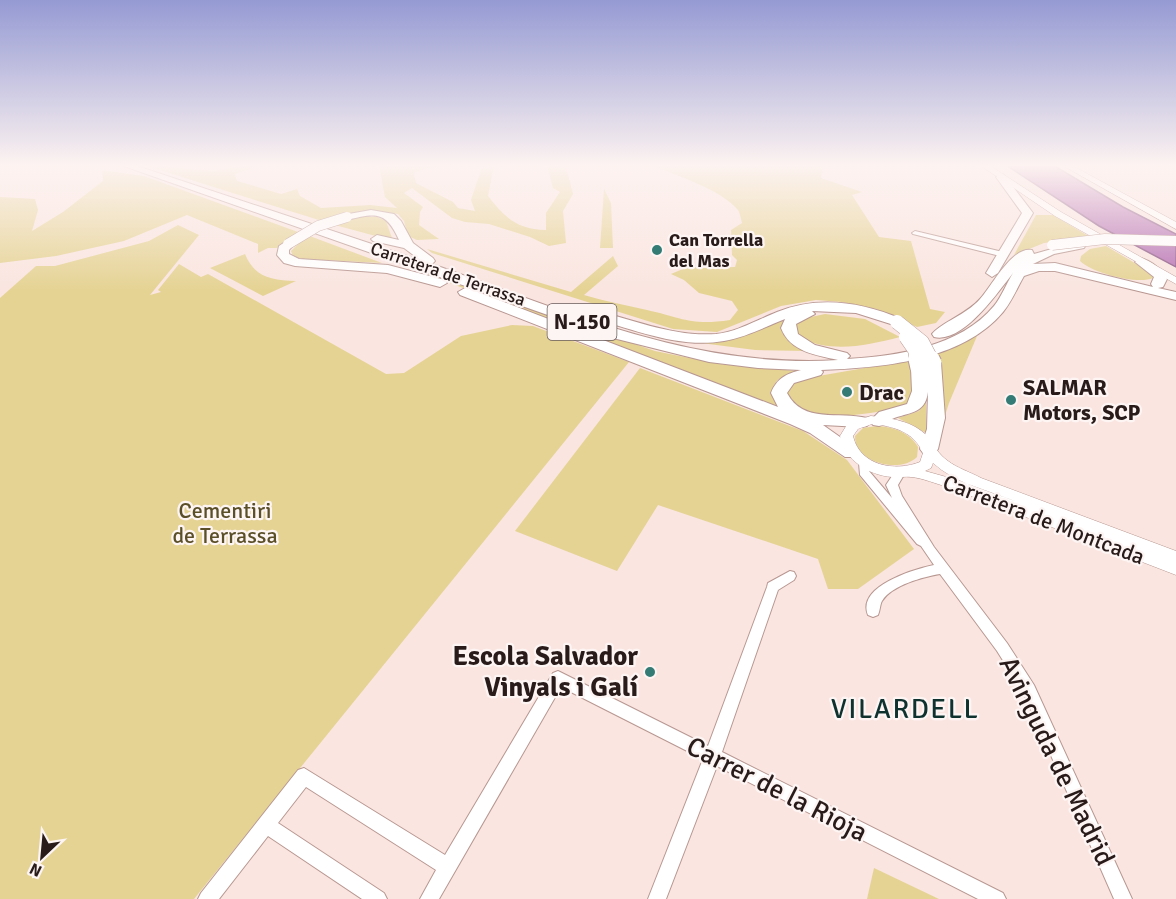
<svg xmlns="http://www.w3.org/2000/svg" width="1176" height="899" font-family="Signika,sans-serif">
<rect width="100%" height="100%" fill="#fae5e0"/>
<!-- green -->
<g fill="#e5d394">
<path d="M247 165H261L235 174 237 181 281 194 297 189 300 196 321 208 370 205 397 208 385 197 379 165H466L424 169 414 173 416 183 453 202 458 208 475 211 471 200 482 167 480 165H494L488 196C505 218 517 229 546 230V213L560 192 553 188 547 165H563L567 170 573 194 563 211 566 243 549 246 530 237 489 224 465 222 452 218 412 188 404 193 423 207 420 212 419 225 439 239 417 240 408 236 404 221 398 214 368 210 322 221 153 168 160 166 214 171Z"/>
<path d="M650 165H824L821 178 862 192 852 195 879 237 911 241 930 309 945 312 936 323 917 327 876 309 842 302 816 300 781 306 717 332 673 329 432 253 427 249 571 292 613 256 618 266 584 295C604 301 626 305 647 310 683 318 691 326 730 320L738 310 732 301 699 293 684 280 671 274 690 266 699 268 735 267 737 260 732 255 731 230 742 223C741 219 740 213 738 210 721 189 675 175 650 165Z"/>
<path d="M102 170 144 176 298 232 277 248H268L258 253V244L187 215 124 241 56 256 0 263V197L35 199 38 210 32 231 63 212 103 181Z"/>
<path d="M604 189 611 203 613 248H600Z"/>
<path d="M1036 215H1053L1090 237 1044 243 1014 255Z"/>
<path d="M360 217H377L386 221 392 238H383L331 224Z"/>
<path d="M178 225 199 235 150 295 161 292 158 290 179 264 201 277 208 274 386 374 404 373 461 336 512 325 533 326 629 362 194 899H0V298L36 266H55L149 241Z"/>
<path d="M307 235 382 263 302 259 293 256 291 251Z"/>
<path d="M352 246 655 351 719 364 796 371C772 380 769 384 780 408Z"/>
<path d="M1106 246 1150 272 1153 278C1138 285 1092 273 1080 261L1081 256 1090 249Z"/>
<path d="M245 254C255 278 271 280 296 281L263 296 210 268Z"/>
<path d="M792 314 785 320 782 332 792 343 808 351 755 350 701 343Z"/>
<path d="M825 314 865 319 900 337C865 346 833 353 799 338L795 325 806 318Z"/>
<path d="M975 336H977L949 403 940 431 937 353Z"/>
<path d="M911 360 913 382 912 400C898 413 831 419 811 415 798 411 791 402 786 390L789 385 801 379Z"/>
<path d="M640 368 803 431 847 460 914 549 858 589H828L818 559 658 505 617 571 515 531Z"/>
<path d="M926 401V433L898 418 919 411Z"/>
<path d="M877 426C893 427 909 432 918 447L917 457C900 474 854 463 855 436L863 428Z"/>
<path d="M874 868 939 899H867Z"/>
</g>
<!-- water -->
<path fill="#b874b4" stroke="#8d5986" stroke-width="1.5" d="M1006 165H1053L1123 207 1176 234V267L1099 226Z"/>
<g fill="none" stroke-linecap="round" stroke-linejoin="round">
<!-- minor casing -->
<g stroke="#b89791" stroke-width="2">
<g id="minor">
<path d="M915 231 1007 253 1008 255 1004 257 913 234 912 233Z"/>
<path d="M864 459 869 463V471L892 498 886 485 896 470H904L905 473 898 485 902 496 934 547 1007 643 1034 685 1132 899H1114L1024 694 997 651 940 574C923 577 892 585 882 601 880 604 880 611 878 615L873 617 868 615C856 586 915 569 934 565L921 546 917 544 860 475 859 463Z"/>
<path d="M790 571 794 572 796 576 794 580 778 590 722 752 1003 893 1006 899H978L717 766 666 899H648L703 759 561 687 439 899H420L436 870 306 787 278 823 384 893 387 899H362L268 836 219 899H198L201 893 298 770 304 768 445 855 553 673 558 671 708 746 767 587 768 583Z"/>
</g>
</g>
<!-- tertiary casing -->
<g stroke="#b89791" stroke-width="1">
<path id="tertiary" d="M871 416C890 418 913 421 927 436 934 445 938 454 948 461 957 468 970 472 981 478L1176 551V575L948 487C936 484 923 478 911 477 905 476 898 478 892 477 868 475 845 460 840 436L848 423ZM872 424C894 426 914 432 923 453L920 462C895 472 860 466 853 436L858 429ZM933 463C955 483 988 491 1015 501L957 480 925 471 931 468Z"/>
</g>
<!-- secondary casing -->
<g stroke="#b89791" stroke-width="1">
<g id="secondary">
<path d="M980 165H989L1061 212 1176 277V284L1055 216Z"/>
<path d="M1062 165H1071L1176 222V229Z"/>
</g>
</g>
<!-- primary casing -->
<g stroke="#b89791" stroke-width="2">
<g id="primary">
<path d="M121 165H134L420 260 404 248 373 241 371 239 377 235 399 240C386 211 376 213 347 220L341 217 343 215 371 210 394 214 401 221 413 243 433 258 435 261 432 264C566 311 692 369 838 360 816 355 790 352 781 328L785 319C765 327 746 337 724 341 679 349 632 329 589 317L587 314 594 310C634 320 674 337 716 334 737 332 757 320 777 312 819 295 861 302 902 319L904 322 897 326 856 313 812 311 815 314 796 324 798 334 815 345 847 353 850 356 847 359C897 356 960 347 994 306 1002 296 1006 284 1013 273 998 292 963 344 934 337L932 334C942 322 966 315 980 299 992 286 1012 246 1032 250L1034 254 1080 241 1086 245 1084 248 1054 254 1033 264 1055 263 1153 287 1151 284 1154 277 1135 262 1141 258C1151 261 1163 270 1167 279L1163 287 1158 288 1176 292V300L1055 271H1039L1024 276C1017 288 1012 301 1003 312 962 361 881 368 821 370L823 372 821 375 794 383 787 393C803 424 839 411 867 418L870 422 867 426 861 427 823 425 857 449 860 453 857 457H845L810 433 790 424 460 295 458 292 465 288 470 289 778 407 771 393C777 378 786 374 801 370L758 368 709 362 613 338Z"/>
<path d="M1001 174 1004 175 1033 213 998 273 992 277 986 273 1022 213 996 177Z"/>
<path d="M288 240 294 244 289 250V254L299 259 388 265 445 280 447 283 440 287 387 273 295 266 284 263 277 255 279 246Z"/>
<path d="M933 358 941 363 945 418 938 449 935 453H923L920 449 927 429 928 392C925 415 908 412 892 419 887 422 885 425 879 426L873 425 870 421 879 412 907 404 912 391 911 368 919 363 926 366 928 360Z"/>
</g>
</g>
<!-- minor -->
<use href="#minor" fill="#fff" fill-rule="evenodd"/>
<!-- tertiary -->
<use href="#tertiary" fill="#fff" fill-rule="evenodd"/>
<!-- secondary -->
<use href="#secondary" fill="#fff" fill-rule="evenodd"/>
<!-- primary -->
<use href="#primary" fill="#fff" fill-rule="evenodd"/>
<!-- primary-bridge-far2 casing -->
<g stroke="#b89791" stroke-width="11" stroke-linecap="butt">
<g id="primary-bridge-far2">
<path d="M288 244 318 226 347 217"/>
<path d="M1052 245 1105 239 1176 241"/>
</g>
</g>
<!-- primary-bridge-far1 casing -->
<g stroke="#b89791" stroke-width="15" stroke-linecap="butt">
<g id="primary-bridge-far1">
<path d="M897 322 922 342 932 361"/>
<path d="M906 337 915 350 917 361"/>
</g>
</g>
<!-- primary-bridge casing -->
<g stroke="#b89791" stroke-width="19" stroke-linecap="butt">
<g id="primary-bridge">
<path d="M917 359 919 368"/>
<path d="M931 359 933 363"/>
</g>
</g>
<!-- primary-bridge-far2 -->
<use href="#primary-bridge-far2" stroke="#fff" stroke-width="10"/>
<!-- primary-bridge-far1 -->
<use href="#primary-bridge-far1" stroke="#fff" stroke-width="14"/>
<!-- primary-bridge -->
<use href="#primary-bridge" stroke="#fff" stroke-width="17"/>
</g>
<!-- sky -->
<linearGradient id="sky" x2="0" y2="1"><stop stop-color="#959ad3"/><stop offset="0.57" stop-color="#fdf3f1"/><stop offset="1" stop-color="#fdf3f1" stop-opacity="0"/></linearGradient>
<rect width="1176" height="290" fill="url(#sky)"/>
<!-- markers -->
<g fill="#337b74" stroke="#fdf5f4" stroke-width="2">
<circle cx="657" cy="250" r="6"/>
<circle cx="847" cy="392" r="6"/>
<circle cx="1011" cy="400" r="6"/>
<circle cx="650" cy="672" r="6"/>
</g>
<g text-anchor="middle" stroke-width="4.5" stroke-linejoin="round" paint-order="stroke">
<!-- far-poi labels -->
<g font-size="18" font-weight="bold" fill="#281b19" stroke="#fdf5f4" text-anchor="start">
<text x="669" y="246">Can Torrella<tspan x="669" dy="21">del Mas</tspan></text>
</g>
<!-- far-street labels -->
<g font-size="18" fill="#281b19" stroke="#fdf5f4">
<text transform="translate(448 274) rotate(19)" y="6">Carretera de Terrassa</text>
</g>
<!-- shield labels -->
<rect fill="#fdf5f4" stroke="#685c5b" stroke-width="1.5" x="547.5" y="304" width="69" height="36" rx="4.5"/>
<g font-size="21" font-weight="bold" fill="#281b19">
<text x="582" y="329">N-150</text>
</g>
<!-- poi labels -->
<g font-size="22" font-weight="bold" fill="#281b19" stroke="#fdf5f4" text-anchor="start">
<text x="1023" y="395">SALMAR<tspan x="1023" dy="25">Motors, SCP</tspan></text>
<text x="859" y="400">Drac</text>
</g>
<!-- park labels -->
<g font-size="22" fill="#5b4f27" stroke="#fdf5f4">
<text x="225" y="518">Cementiri<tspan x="225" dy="25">de Terrassa</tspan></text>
</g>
<!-- street labels -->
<g font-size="22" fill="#281b19" stroke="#fdf5f4">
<text transform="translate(1044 519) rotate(21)" y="8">Carretera de Montcada</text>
</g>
<!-- near-poi labels -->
<g font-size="27" font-weight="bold" fill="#281b19" stroke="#fdf5f4" text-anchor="end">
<text x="638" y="665">Escola Salvador<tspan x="638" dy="31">Vinyals i Galí</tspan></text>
</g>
<!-- near-street labels -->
<g font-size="27" fill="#281b19" stroke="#fdf5f4">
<text transform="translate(1057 761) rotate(64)" y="9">Avinguda de Madrid</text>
<text transform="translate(777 789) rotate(27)" y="9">Carrer de la Rioja</text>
</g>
<!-- near-neighbourhood labels -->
<g font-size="28" letter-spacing="1.5" fill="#0f322f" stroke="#fdf5f4">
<text x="905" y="718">VILARDELL</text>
</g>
</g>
<!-- north arrow -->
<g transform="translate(42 857) rotate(206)" stroke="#fdf5f4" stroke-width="4.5" paint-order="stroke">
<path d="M0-4.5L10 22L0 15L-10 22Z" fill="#281b19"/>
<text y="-9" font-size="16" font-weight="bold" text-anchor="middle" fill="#281b19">N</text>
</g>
</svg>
